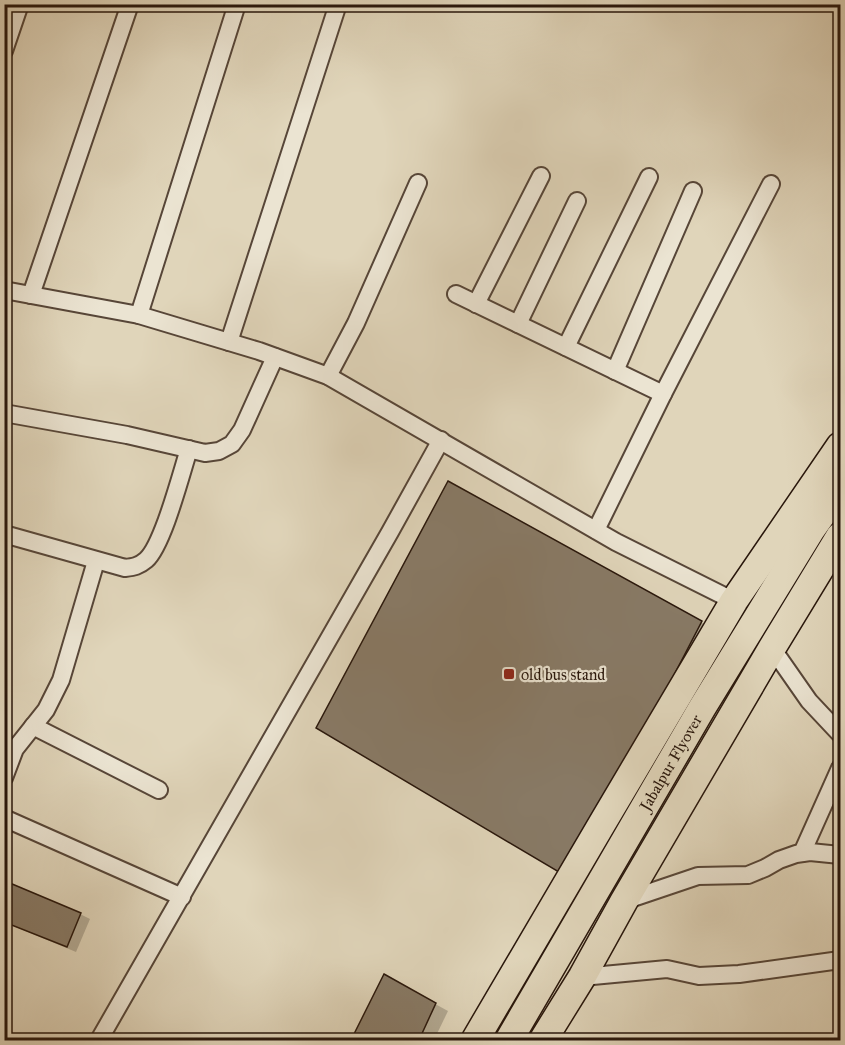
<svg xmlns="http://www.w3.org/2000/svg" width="845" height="1045" font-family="'IM FELL Great Primer',serif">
<rect width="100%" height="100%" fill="#e0d5ba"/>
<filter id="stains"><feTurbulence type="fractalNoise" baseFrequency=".00333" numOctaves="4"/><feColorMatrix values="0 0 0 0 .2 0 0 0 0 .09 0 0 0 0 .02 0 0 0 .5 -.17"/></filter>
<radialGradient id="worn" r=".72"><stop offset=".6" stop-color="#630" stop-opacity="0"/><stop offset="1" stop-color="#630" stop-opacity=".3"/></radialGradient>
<!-- shadow -->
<g fill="#0003">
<path d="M449 483 713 629 582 884Z"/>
<path d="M6 883 80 914 90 919 76 952 4 922V887Z"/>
<path d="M384 976 448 1011 434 1040H353Z"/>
</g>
<!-- building -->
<g fill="#887a66" stroke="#29170c" stroke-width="1.5">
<path d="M448 481 702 621 569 878 316 728Z"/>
<path d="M5 881 81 913 67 947 4 922Z"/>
<path d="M384 974 436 1003 419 1040H351Z"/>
</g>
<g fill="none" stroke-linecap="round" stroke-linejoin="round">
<!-- minor casing -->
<g stroke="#574638" stroke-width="20">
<g id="minor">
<path d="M4 51 20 4"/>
<path d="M4 290 139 315 259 351 328 376 616 542 734 601"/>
<path d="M456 294 663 394"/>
<path d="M31 295 130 4"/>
<path d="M476 304 541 176"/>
<path d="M139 315 237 4"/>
<path d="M518 324 577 201"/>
<path d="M229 342 338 4"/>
<path d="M566 347 649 177"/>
<path d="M615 371 693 191"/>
<path d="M328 376 356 323 418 183"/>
<path d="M4 413 127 435 205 453 219 451 232 444 242 430 275 357"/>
<path d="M596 530 663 394 771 184"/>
<path d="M4 534 125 568C134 567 139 566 146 560 163 545 181 474 189 449"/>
<path d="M772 648 809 701 840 734"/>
<path d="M33 726 159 790"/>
<path d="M4 778 15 749 46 710 61 680 96 561"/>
<path d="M4 818 182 897"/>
<path d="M802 853 840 768"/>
<path d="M624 901 698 876 748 875 765 868 779 860 796 854 810 852 840 855"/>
<path d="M582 977 667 969 699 976 739 974 840 960"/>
<path d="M99 1040 390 532 441 440"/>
</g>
</g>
<!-- primary casing -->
<g stroke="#29170c" stroke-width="30">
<g id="primary">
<path d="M475 1040 603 822 734 601 840 446"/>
<path id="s1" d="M509 1040 702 708 811 530 840 489"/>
<path d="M543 1040 582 977 624 901 772 648 840 536"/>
</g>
</g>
<!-- minor -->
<use href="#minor" stroke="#ebe4d2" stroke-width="16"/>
<!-- primary -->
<use href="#primary" stroke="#e0d5ba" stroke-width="27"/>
</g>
<!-- markers -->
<rect fill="#8f2418" stroke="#ebe4d2" stroke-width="2" x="503" y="668" width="12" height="12" rx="3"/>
<g text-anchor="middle" stroke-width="4.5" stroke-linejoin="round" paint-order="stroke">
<!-- poi labels -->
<g font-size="16" fill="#29170c" stroke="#ebe4d2" text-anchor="start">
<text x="521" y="680">old bus stand</text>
</g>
<!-- street labels -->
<g font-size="16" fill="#29170c" stroke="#ebe4d2">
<text dy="6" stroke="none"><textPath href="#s1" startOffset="321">Jabalpur Flyover</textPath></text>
</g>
</g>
<!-- margin -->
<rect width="845" height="1045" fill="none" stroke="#e0d5ba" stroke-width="24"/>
<rect x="6" y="6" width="833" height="1033" fill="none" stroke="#29170c" stroke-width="3"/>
<rect x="12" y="12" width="821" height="1021" fill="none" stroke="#29170c" stroke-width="1.5"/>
<rect width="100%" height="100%" filter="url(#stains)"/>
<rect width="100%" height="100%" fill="url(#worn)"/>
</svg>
